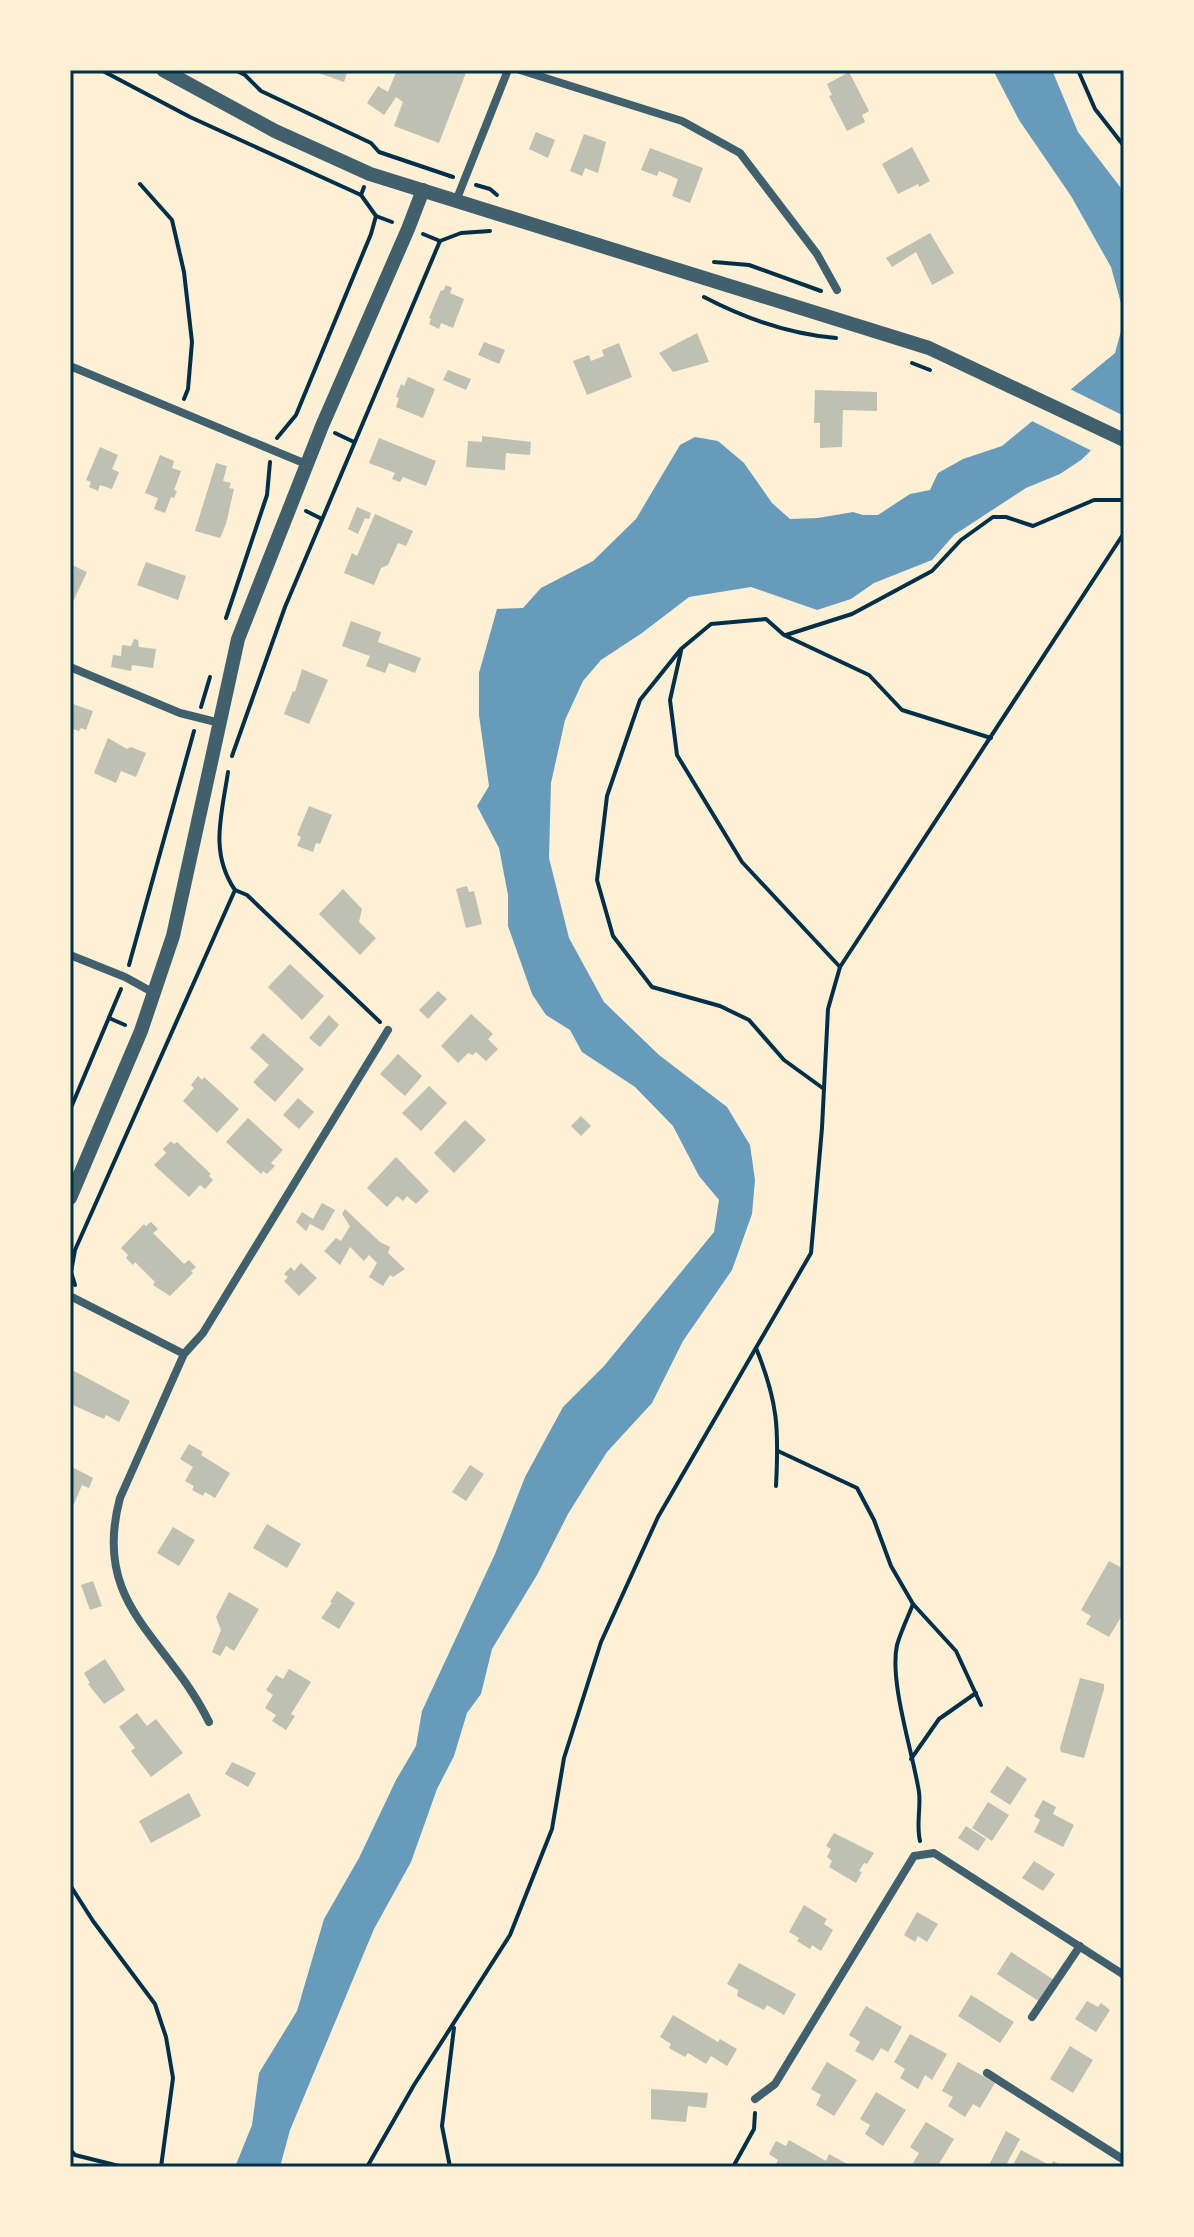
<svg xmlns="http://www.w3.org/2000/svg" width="1194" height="2237" font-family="'Sofia Sans Condensed',sans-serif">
<rect width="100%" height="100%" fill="#fdf0d5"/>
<!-- water -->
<g fill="#669bbc">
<path d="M993 70H1052L1078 132 1124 192V314L1111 267 1071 196 1019 120Z"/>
<path d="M1124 320V419L1081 460 1060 474 1026 488 954 535 932 560 874 583 851 599 817 610 751 587 689 597 642 633 601 660 583 681 565 720 551 783 549 858 569 938 604 1002 659 1055 727 1107 750 1145 755 1180 752 1214 732 1270 683 1341 652 1403 607 1452 586 1485 568 1514 537 1575 492 1649 481 1694 467 1713 454 1756 437 1789 411 1862 374 1929 290 2130 280 2167H235L252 2125 259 2073 297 2011 324 1919 359 1858 396 1780 416 1746 422 1711 495 1554 525 1477 563 1407 604 1366 714 1232 719 1200 699 1176 673 1126 635 1087 582 1052 570 1030 546 1015 532 994 508 926V895L499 848 477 806 489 786 479 715V673L497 609 523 608 541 588 593 561 636 519 680 445 695 437 718 441 744 463 772 503 790 519 818 518 853 512 863 515H878L910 494 930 490 938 473 963 459 1002 446 1115 353Z"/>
</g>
<!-- pier -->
<path fill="#fdf0d5" d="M1066 387 1124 416V425L1094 452 1028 419Z"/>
<!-- building -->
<g fill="#bec0b2">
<path d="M310 70H348L344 82Z"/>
<path d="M397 70H467L439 143 394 126 403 102 396 97 384 115 367 103 378 86 388 92Z"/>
<path d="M849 72 869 111 862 115 865 122 847 131 829 96 832 95 827 84Z"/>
<path d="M536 132 555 140 548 158 529 149Z"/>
<path d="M584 134 606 142 598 173 585 168 582 176 570 171Z"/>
<path d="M912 147 930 181 919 187 918 184 898 194 882 164Z"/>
<path d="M650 148 703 168 690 203 672 196 678 179 659 171 657 176 641 170Z"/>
<path d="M930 233 954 273 932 285 916 252 892 267 886 258Z"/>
<path d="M446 285 452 288 450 293 464 299 453 328 441 323 439 329 429 324 431 319 429 318 441 290 443 291Z"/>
<path d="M697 333 709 362 673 372 659 353Z"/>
<path d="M484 342 505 350 499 364 478 355Z"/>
<path d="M619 343 632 377 587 395 573 361 589 355 591 361 604 356 602 350Z"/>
<path d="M448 370 471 379 466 390 443 380Z"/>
<path d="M408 377 435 389 423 418 396 407 399 398 396 397 401 384 404 386Z"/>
<path d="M815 390 877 392V411L843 410 842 447 820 448V423H814Z"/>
<path d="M482 436 531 442 530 455 506 453 505 470 466 467 468 441 482 442Z"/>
<path d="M379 438 436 461 426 486 403 477 400 482 392 479 395 473 369 463Z"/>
<path d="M100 447 118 455 112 469 119 472 112 489 100 485 98 491 89 487 91 482 86 480Z"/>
<path d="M160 455 174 461 172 468 181 471 174 490 177 491 174 498 171 497 165 513 154 509 158 498 145 493Z"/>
<path d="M216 463 227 466 223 481 231 483 229 488 234 489 226 524 220 538 195 531Z"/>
<path d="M357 507 371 513 369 519 365 518 358 534 348 529Z"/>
<path d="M375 514 413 531 406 546 398 543 388 565 381 568 374 585 344 573 352 553 357 556Z"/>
<path d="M146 562 186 576 178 600 137 585Z"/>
<path d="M70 564 87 572 70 608Z"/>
<path d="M351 621 381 632 378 642 421 658 415 673 389 663 385 673 366 666 370 656 342 646Z"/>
<path d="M134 639 138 640 139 647 156 649 153 668 132 665 131 671 111 667 113 655 121 656 122 645 131 646Z"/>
<path d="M302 669 328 680 309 724 284 714 293 691 295 692Z"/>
<path d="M70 703 93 711 86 730 81 728 79 731 70 728Z"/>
<path d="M108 738 127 749 131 747 146 753 136 777 121 771 116 783 94 773Z"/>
<path d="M309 806 332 815 320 844 316 843 313 852 297 846 301 837 297 835Z"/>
<path d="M467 886 469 892 474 891 482 924 466 928 456 889Z"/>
<path d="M343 889 362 909 359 922 376 938 360 955 319 914Z"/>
<path d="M290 964 324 996 302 1020 268 987Z"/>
<path d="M438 991 447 999 428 1019 419 1010Z"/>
<path d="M471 1014 493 1034 488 1039 498 1049 486 1061 476 1052 473 1055 468 1053 458 1063 441 1046Z"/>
<path d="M329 1015 339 1025 320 1047 309 1038Z"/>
<path d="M263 1033 304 1069 275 1102 253 1082 269 1065 250 1048Z"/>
<path d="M398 1054 422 1076 405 1096 380 1074Z"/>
<path d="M198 1076 202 1080 204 1077 239 1109 217 1133 183 1101 194 1088 191 1085Z"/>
<path d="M429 1086 447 1103 421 1131 402 1113Z"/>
<path d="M298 1098 314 1112 299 1129 283 1115Z"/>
<path d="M581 1116 591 1126 581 1136 571 1126Z"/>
<path d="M248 1118 283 1150 271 1163 275 1166 267 1174 263 1171 261 1174 226 1142Z"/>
<path d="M465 1120 486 1140 454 1173 434 1153Z"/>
<path d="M171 1141 174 1144 177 1142 211 1174 209 1176 213 1180 205 1189 200 1185 189 1197 154 1165 166 1153 163 1149Z"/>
<path d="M396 1157 429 1191 416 1204 407 1196 403 1201 397 1196 387 1207 367 1188Z"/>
<path d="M322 1203 335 1210 323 1231 310 1224 306 1231 296 1222 302 1212 313 1219Z"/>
<path d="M345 1209 380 1242 390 1247 388 1253 405 1269 393 1277 390 1275 383 1286 369 1277 377 1263 369 1255 364 1261 350 1247 340 1265 324 1251 336 1238 341 1241 350 1226 342 1214Z"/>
<path d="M151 1222 158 1229 153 1233 184 1264 189 1260 196 1267 191 1271 193 1273 170 1296 153 1285 155 1282 135 1262 133 1265 126 1258 128 1255 121 1248 144 1224 146 1226Z"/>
<path d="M301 1263 317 1278 299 1296 284 1281 288 1277 284 1274 291 1267 294 1271Z"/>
<path d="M74 1371 130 1401 119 1422 106 1415 104 1419 75 1406 70 1401V1379Z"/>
<path d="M189 1444 203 1452 201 1455 230 1473 215 1498 205 1492 203 1496 192 1490 194 1486 185 1481 193 1467 180 1459Z"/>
<path d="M470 1465 484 1474 466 1501 452 1492Z"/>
<path d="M70 1466 93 1478 89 1488 82 1485 74 1504 70 1502Z"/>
<path d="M267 1524 301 1544 287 1568 253 1548Z"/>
<path d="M173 1527 195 1540 179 1566 157 1553Z"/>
<path d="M1109 1561 1124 1569V1612L1109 1637 1086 1624 1091 1616 1081 1610Z"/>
<path d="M93 1581 102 1606 90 1610 81 1585Z"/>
<path d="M337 1591 355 1603 339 1629 321 1618 332 1603 330 1602Z"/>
<path d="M229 1592 259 1609 234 1651 226 1646 220 1656 212 1652 221 1630 216 1617Z"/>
<path d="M105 1659 125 1690 104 1704 88 1684 90 1683 84 1673Z"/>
<path d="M289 1669 311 1682 291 1714 295 1716 286 1730 272 1721 276 1715 265 1708 273 1695 266 1690 276 1675 283 1679Z"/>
<path d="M1080 1678 1104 1684V1689L1084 1758 1061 1752 1060 1748Z"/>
<path d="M137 1713 147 1726 156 1719 183 1753 151 1777 131 1751 135 1748 119 1727Z"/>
<path d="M232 1762 256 1773 248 1787 225 1774Z"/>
<path d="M1007 1766 1027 1779 1010 1805 990 1792Z"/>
<path d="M189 1793 201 1816 151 1843 139 1821Z"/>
<path d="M1043 1800 1056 1807 1053 1814 1074 1825 1063 1847 1034 1832 1040 1820 1034 1816Z"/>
<path d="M988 1802 1009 1815 992 1841 972 1828Z"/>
<path d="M966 1826 986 1839 978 1851 958 1838Z"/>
<path d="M834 1833 874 1853 867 1864 864 1863 859 1871 862 1872 856 1883 829 1867 832 1861 827 1857 831 1849 826 1846Z"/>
<path d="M1034 1861 1055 1874 1043 1891 1022 1878Z"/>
<path d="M804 1905 827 1919 824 1924 833 1930 821 1951 812 1945 810 1949 797 1941 799 1938 789 1932Z"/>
<path d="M917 1912 938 1924 927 1942 918 1936 915 1942 904 1935Z"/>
<path d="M1011 1952 1054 1980 1040 2002 997 1974Z"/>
<path d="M739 1963 796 1994 784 2015 767 2005 764 2010 737 1996 738 1990 727 1984Z"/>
<path d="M971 1995 1014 2022 1000 2043 958 2016Z"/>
<path d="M1087 2001 1098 2007 1101 2003 1110 2010 1096 2032 1075 2019Z"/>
<path d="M866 2006 902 2027 888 2052 881 2048 873 2061 855 2051 860 2042 849 2035Z"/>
<path d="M673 2015 718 2042 720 2039 737 2049 727 2066 711 2056 706 2064 688 2053 685 2057 669 2048 671 2044 660 2037Z"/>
<path d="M910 2034 947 2054 932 2080 925 2075 918 2089 900 2078 905 2069 894 2062Z"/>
<path d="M1070 2046 1093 2060 1073 2093 1050 2079Z"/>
<path d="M827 2062 857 2080 834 2116 816 2105 821 2095 811 2089Z"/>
<path d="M958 2062 995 2083 980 2108 973 2104 965 2117 948 2106 953 2097 942 2091Z"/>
<path d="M651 2089 708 2093 706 2108 688 2106 686 2122 651 2119Z"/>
<path d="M876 2092 906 2110 883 2146 865 2134 870 2125 860 2119Z"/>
<path d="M926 2122 954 2139 937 2167H920L913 2163 919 2153 910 2147Z"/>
<path d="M1006 2131 1020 2139 1005 2167H988Z"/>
<path d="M789 2140 826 2161 829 2154 847 2164 845 2167H777L775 2166 778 2160 769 2154 776 2141 786 2146Z"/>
<path d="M1021 2150 1051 2166 1053 2161 1065 2167H1021L1014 2163Z"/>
</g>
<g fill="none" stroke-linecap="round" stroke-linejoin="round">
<!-- path -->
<g stroke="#003049" stroke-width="4">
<path d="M101 70 190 117 361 195"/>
<path d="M235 70 245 75 261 91 371 143 379 152 453 177"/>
<path d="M1078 70 1095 109 1124 146"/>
<path d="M140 184 172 220 184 272 192 342 188 389 184 399"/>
<path d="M476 185 490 189 497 195"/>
<path d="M376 216 392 222"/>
<path d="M423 234 440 241"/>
<path d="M714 262 749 265 821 291"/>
<path d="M704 297C746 319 789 334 836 338"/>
<path d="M912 363 930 370"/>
<path d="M335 433 354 442"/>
<path d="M277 438 296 415 371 234 376 216 361 195 364 187"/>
<path d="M306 511 322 519"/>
<path d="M226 618 267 495 270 462"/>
<path d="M786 635 852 614 932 571 961 540 993 517H1006L1033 526 1094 500H1124"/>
<path d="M681 651 670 700 677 755 742 862 840 967"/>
<path d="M201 707 210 677"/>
<path d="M232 756 285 607 440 241 461 233 490 231"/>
<path d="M235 890 247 895 380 1022"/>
<path d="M129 965 194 731"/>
<path d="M109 1018 125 1025"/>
<path d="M824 1089 784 1060 749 1020 720 1006 652 987 613 936 597 880 607 796 640 700 681 649 711 624 766 619 784 635 869 675 902 710 991 738"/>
<path d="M70 1110 121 989"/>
<path d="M75 1285 71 1272 75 1250 235 890C209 852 222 814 228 772"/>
<path d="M756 1348C778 1402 779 1429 776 1486"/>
<path d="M778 1451 857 1488 874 1520 891 1566 913 1604 956 1651 981 1705"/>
<path d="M913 1604C908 1617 901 1631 897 1645 889 1682 913 1753 919 1792 921 1808 916 1824 920 1841"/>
<path d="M911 1759 939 1719 976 1693"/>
<path d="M70 1885 93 1921 155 2004 166 2037 173 2078 161 2167"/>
<path d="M70 2149 75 2155 123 2167"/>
<path d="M367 2167 414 2085 510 1935 552 1829 564 1758 601 1642 658 1517 811 1253 822 1128 828 1009 840 967 1124 533"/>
<path d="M450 2167 442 2126 454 2028"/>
<path d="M733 2167 754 2129 755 2113"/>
</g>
<!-- minor -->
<g stroke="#3f606c" stroke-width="8">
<path d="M520 70 682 121 740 153 817 254 837 290"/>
<path d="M456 201 508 70"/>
<path d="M70 366 306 464"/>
<path d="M70 667 180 713 220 723"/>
<path d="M70 955 125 977 154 993"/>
<path d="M70 1296 184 1354 120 1498C91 1606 167 1636 209 1722"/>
<path d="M184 1354 203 1333 388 1030"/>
<path d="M1032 2017 1080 1946"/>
<path d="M987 2073 1124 2160"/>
<path d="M755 2099 775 2084 914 1856 934 1853 1124 1975"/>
</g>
<!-- tertiary -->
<g stroke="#3f606c" stroke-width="14">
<path d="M163 70 275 131 370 174 929 348 1124 440"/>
<path d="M70 1198 141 1031 173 936 238 639 322 426 408 229 423 190"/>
</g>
</g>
<!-- border -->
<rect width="1194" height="2237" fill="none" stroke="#fdf0d5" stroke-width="144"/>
<rect x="72" y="72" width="1050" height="2093" fill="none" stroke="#003049" stroke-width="3"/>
</svg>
